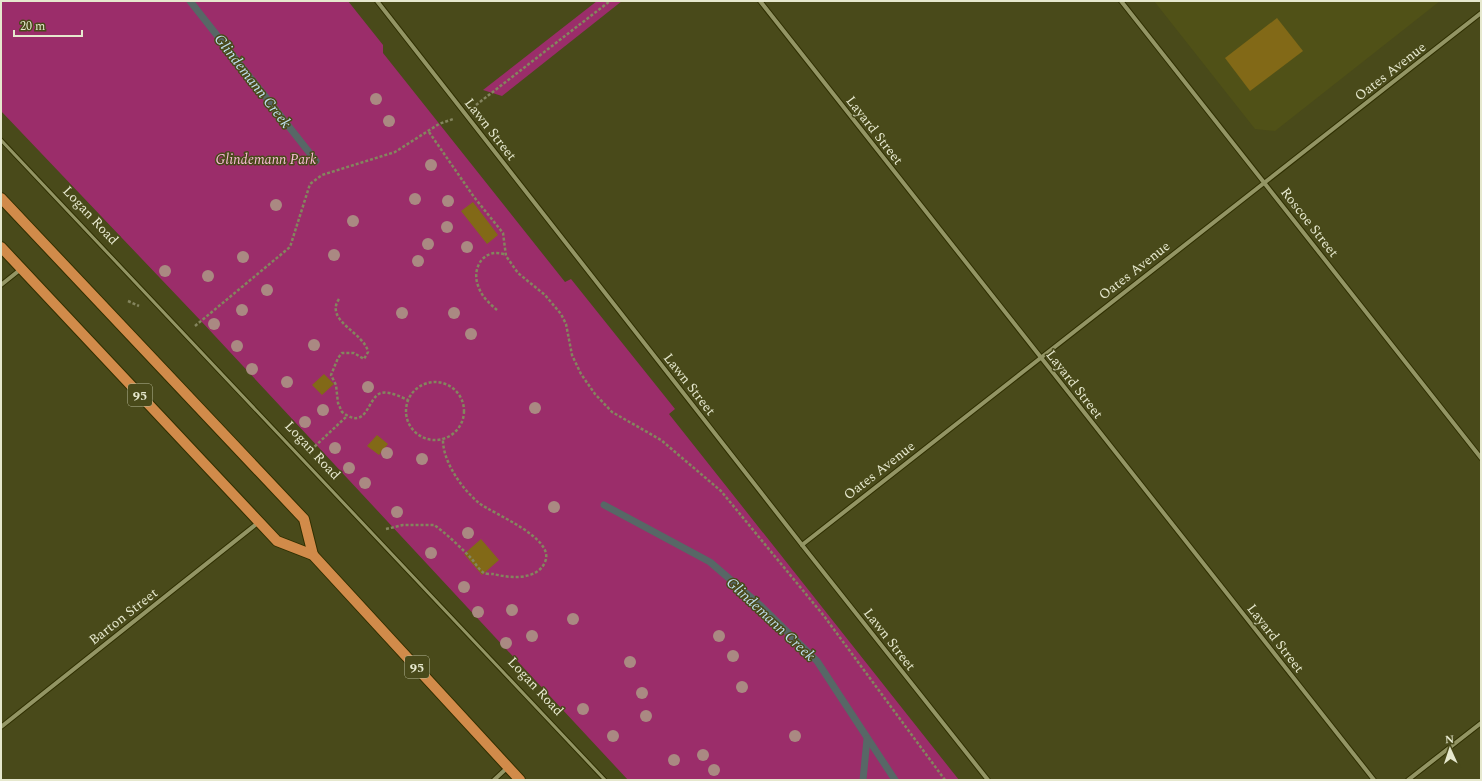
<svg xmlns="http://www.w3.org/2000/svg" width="1482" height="781" font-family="Spectral,serif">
<rect width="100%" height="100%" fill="#494a1a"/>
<!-- built -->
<path fill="#505117" d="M1154 1H1440L1275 131 1255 129Z"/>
<!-- green -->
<g fill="#9b2d6a">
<path d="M1 1H348L383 45V53L565 282 571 279 675 409 669 414 959 780H628L201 321 1 111Z"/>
<path d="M597 1H622L502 96 483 90Z"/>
</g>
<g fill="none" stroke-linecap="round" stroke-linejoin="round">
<!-- stream -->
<g stroke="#576766" stroke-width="7">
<path d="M190 1 316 161"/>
<path d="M604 505 710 562 761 606 817 661 895 780"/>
<path d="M863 780 867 739"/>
</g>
</g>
<!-- building -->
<g fill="#826917">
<path d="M1277 18 1303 51 1250 91 1225 58Z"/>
<path d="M473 202 498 235 487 244 461 211Z"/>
<path d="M324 374 334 384 322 395 312 385Z"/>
<path d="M377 435 388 444 379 455 367 446Z"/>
<path d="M481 539 499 560 482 575 464 554Z"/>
</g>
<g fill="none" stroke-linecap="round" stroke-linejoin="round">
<!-- service casing -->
<g stroke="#2f2f00" stroke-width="5">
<path id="service" d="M1 140 605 780"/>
</g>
<!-- minor casing -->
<g stroke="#2f2f00" stroke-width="6">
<g id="minor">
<path d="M377 1 802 545 988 780"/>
<path d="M760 1 1374 780"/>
<path d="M1121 1 1481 458"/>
<path d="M1 285 21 269"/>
<path d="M802 545 1481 13"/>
<path d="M1 727 259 522"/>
<path d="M494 780 508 767"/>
<path d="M1408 780 1481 723"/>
</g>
</g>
<!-- primary casing -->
<g stroke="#2f2f00" stroke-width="12">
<g id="primary">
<path d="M1 198 304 519 313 555"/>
<path d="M1 247 277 541 313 555 520 780"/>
</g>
</g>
<!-- path -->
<g stroke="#84855e" stroke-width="2.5" stroke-dasharray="3 2" stroke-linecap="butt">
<path d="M476 105 610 1"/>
<path d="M429 132 474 197 503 233 506 256 518 273 545 295 561 314 566 324 572 355 581 374 595 394 612 412 661 440 721 491 824 616 945 780"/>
<path d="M339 299C324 321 365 333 368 352L364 359 354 353H342L338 358 331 375 336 385 338 403 342 412C368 432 367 397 381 393 390 391 401 397 408 400"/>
<path d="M128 301 139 306"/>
<path d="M497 310C490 304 482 297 479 288 470 269 484 246 506 255"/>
<path d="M195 326 290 247 310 184 322 175 395 152 439 124 453 119"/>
<circle cx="435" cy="411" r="29"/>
<path d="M311 450 347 416"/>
<path d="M386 529 403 525H434C446 533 459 546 470 557 474 561 479 570 484 573 486 574 491 574 493 574 509 578 537 581 545 562 556 538 493 514 479 503 462 489 442 461 443 438"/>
</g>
<!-- service -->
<use href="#service" stroke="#939564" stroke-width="3"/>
<!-- minor -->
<use href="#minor" stroke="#939564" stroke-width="4"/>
<!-- primary -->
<use href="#primary" stroke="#d18b4a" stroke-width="10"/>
</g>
<!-- trees -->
<g fill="#aa8982">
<circle cx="376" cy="99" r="6"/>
<circle cx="389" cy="121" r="6"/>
<circle cx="431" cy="165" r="6"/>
<circle cx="415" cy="199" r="6"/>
<circle cx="448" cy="201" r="6"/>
<circle cx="276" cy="205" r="6"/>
<circle cx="353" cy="221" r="6"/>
<circle cx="447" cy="227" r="6"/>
<circle cx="428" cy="244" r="6"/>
<circle cx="467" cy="247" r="6"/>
<circle cx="334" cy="255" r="6"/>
<circle cx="243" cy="257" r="6"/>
<circle cx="418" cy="261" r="6"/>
<circle cx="165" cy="271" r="6"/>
<circle cx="208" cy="276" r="6"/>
<circle cx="267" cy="290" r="6"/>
<circle cx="242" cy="310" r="6"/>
<circle cx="402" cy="313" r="6"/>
<circle cx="454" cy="313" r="6"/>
<circle cx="214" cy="324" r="6"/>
<circle cx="471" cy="334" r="6"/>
<circle cx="314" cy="345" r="6"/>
<circle cx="237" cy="346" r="6"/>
<circle cx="252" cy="369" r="6"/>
<circle cx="287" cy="382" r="6"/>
<circle cx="368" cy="387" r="6"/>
<circle cx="535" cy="408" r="6"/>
<circle cx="323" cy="410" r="6"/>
<circle cx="305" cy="422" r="6"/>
<circle cx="335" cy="448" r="6"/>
<circle cx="387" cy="453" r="6"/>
<circle cx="422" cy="459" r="6"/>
<circle cx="349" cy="468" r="6"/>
<circle cx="365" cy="483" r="6"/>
<circle cx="554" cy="507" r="6"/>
<circle cx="397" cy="512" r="6"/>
<circle cx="468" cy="533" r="6"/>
<circle cx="431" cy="553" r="6"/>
<circle cx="464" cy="587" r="6"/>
<circle cx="512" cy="610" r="6"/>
<circle cx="478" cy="612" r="6"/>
<circle cx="573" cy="619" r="6"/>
<circle cx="532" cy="636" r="6"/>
<circle cx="719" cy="636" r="6"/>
<circle cx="506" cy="643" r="6"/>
<circle cx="733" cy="656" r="6"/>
<circle cx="630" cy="662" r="6"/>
<circle cx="742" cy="687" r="6"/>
<circle cx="642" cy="693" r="6"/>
<circle cx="583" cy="709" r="6"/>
<circle cx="646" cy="716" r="6"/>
<circle cx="613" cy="736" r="6"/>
<circle cx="795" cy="736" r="6"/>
<circle cx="703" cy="755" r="6"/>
<circle cx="674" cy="760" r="6"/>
<circle cx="714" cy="770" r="6"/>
</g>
<g text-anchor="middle" stroke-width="3" stroke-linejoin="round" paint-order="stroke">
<!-- shield labels -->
<g fill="#494a1a" stroke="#b7b998" stroke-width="1">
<rect x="128" y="384" width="24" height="22" rx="3"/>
<rect x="405" y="656" width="24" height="22" rx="3"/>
</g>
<g font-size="13" font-weight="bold" fill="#e6e8ce">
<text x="140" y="400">95</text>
<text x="417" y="672">95</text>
</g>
<!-- street labels -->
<g font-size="14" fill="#e6e8ce" stroke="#494a1a">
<text transform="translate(1390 71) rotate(-38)" y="5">Oates Avenue</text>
<text transform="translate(491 129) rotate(52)" y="5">Lawn Street</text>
<text transform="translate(875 130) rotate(52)" y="5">Layard Street</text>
<text transform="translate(91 215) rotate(47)" y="5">Logan Road</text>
<text transform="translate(1310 222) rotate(52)" y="5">Roscoe Street</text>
<text transform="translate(1134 270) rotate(-38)" y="5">Oates Avenue</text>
<text transform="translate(690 384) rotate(52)" y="5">Lawn Street</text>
<text transform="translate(1075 384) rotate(52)" y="5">Layard Street</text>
<text transform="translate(313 450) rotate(47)" y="5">Logan Road</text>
<text transform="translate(879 470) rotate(-38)" y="5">Oates Avenue</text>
<text transform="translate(123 616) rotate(-38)" y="5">Barton Street</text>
<text transform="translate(1276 638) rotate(52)" y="5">Layard Street</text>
<text transform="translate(890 639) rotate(52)" y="5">Lawn Street</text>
<text transform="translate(536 686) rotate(47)" y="5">Logan Road</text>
</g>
<!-- park labels -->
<g font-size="14" font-style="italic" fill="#fabcd8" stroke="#494a1a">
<text x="266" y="164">Glindemann Park</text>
</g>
<!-- water labels -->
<g font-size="15" font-style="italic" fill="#bedded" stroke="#494a1a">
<text transform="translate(253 81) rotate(52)" y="5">Glindemann Creek</text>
<text transform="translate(771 619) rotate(43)" y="5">Glindemann Creek</text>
</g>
</g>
<!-- border -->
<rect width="1482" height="781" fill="none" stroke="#e6e8ce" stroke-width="4"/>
<!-- north arrow -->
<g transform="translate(1450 749) rotate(357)" stroke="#494a1a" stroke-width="3" paint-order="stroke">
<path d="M0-3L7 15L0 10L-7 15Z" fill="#e6e8ce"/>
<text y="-6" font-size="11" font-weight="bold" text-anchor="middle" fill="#e6e8ce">N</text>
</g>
<!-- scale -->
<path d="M14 30v6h68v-6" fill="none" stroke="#e6e8ce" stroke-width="2"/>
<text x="20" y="30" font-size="12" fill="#e6e8ce" stroke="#494a1a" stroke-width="3" paint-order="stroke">20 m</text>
</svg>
